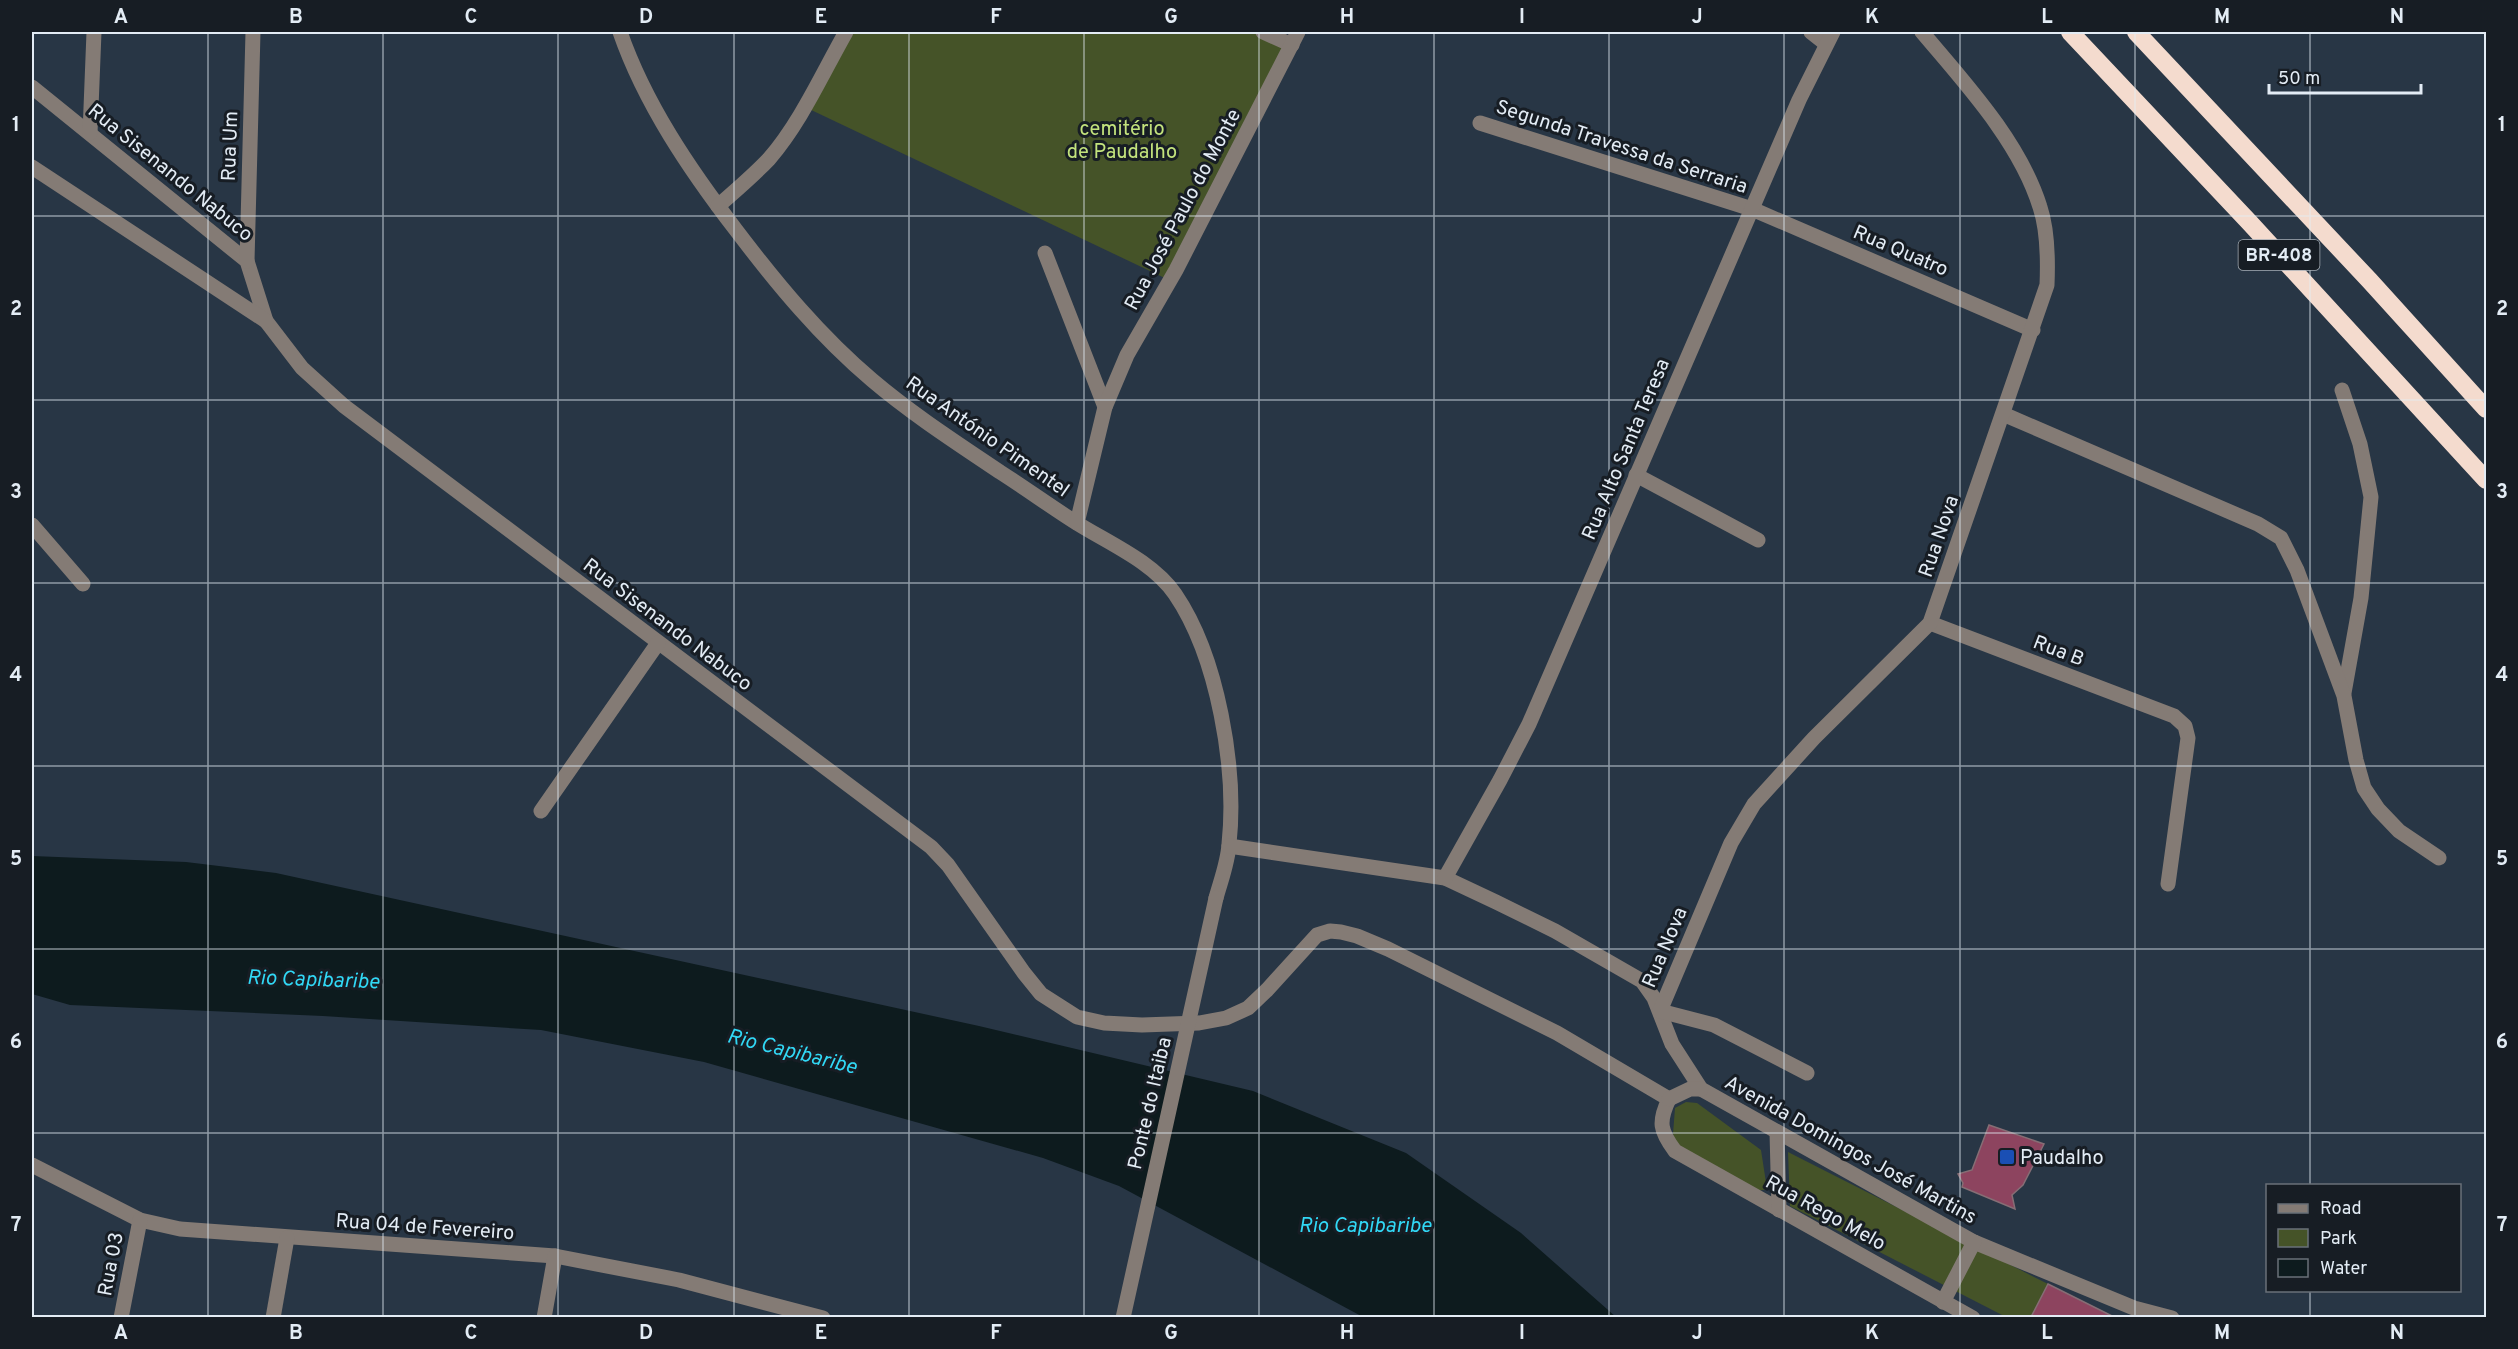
<svg xmlns="http://www.w3.org/2000/svg" width="2518" height="1349" font-family="Overpass,sans-serif">
<rect width="100%" height="100%" fill="#283645"/>
<!-- green -->
<g fill="#455328">
<path d="M847 32H1257L1289 46 1171 281 807 108Z"/>
<path d="M1686 1102 1697 1103 1761 1150 1767 1189 1758 1191 1676 1151 1673 1134 1675 1108Z"/>
<path d="M1788 1152 2048 1284 2031 1317H2006L1790 1206Z"/>
</g>
<!-- water -->
<path fill="#0d1b1e" d="M32 856 186 862 276 873 979 1026 1253 1091 1406 1153 1521 1233 1616 1317H1363L1119 1186 1043 1158 704 1062 541 1030 323 1016 70 1005 32 994Z"/>
<!-- building -->
<g fill="#8d445f" stroke="#866e75" stroke-width="1.5">
<path d="M1989 1125 2044 1144 2023 1185 2012 1195 2015 1209 1962 1187 1963 1183 1958 1174 1972 1170Z"/>
<path d="M2048 1284 2114 1317H2031Z"/>
</g>
<g fill="none" stroke-linecap="round" stroke-linejoin="round">
<!-- minor -->
<g stroke="#847b75" stroke-width="15">
<path d="M620 32C645 104 690 170 736 230 777 284 820 336 872 380 912 414 957 443 1000 472 1025 488 1050 506 1075 522 1108 543 1152 561 1175 594 1218 657 1237 769 1229 844 1228 862 1221 880 1216 898"/>
<path d="M1263 32 1292 45"/>
<path d="M1811 32 1825 43"/>
<path d="M32 87 247 261 266 321 302 368 344 406 931 847 948 865 1024 973 1041 994 1077 1017 1104 1023 1142 1025 1199 1023 1226 1018 1248 1008 1267 990 1317 935 1330 931 1341 932 1357 936 1388 949 1557 1033 1669 1099C1658 1122 1660 1131 1675 1151L1973 1318"/>
<path d="M1480 123 1752 209 2033 330"/>
<path d="M90 133 94 32"/>
<path d="M32 167 266 321"/>
<path d="M718 206C735 191 753 176 769 159 801 122 822 74 846 32"/>
<path d="M1045 253 1105 407"/>
<path d="M247 261 253 32"/>
<path d="M2342 390 2360 444 2371 497 2361 598 2344 693"/>
<path d="M2003 414 2258 524 2281 538 2297 570 2344 696 2356 760 2364 788 2378 809 2399 831 2439 858"/>
<path d="M1636 475 1758 540"/>
<path d="M1077 523 1105 407 1127 355 1176 270 1298 32"/>
<path d="M32 525 83 584"/>
<path d="M1930 623 2174 716 2185 726 2188 738 2168 884"/>
<path d="M541 811 658 643"/>
<path d="M1229 846 1445 878 1496 902 1555 931 1642 981 1654 998 1672 1044 1701 1089 1974 1242 2134 1308 2172 1318"/>
<path d="M1445 878 1500 780 1529 724 1799 100 1833 32"/>
<path d="M1807 1073 1714 1025 1660 1011 1731 843 1754 804 1814 738 1930 623 2047 285C2048 261 2048 231 2040 207 2020 142 1965 83 1922 32"/>
<path d="M1669 1099 1690 1089H1701"/>
<path d="M1777 1132 1779 1210"/>
<path d="M32 1165 140 1220 180 1229 555 1256 679 1280 823 1318"/>
<path d="M1943 1302 1974 1242"/>
<path d="M121 1318 140 1220"/>
<path d="M273 1318 287 1238"/>
<path d="M544 1318 555 1256"/>
</g>
<!-- highway -->
<g stroke="#f4dbce" stroke-width="18">
<path d="M2070 32 2250 223 2486 480"/>
<path d="M2136 32 2370 281 2486 409"/>
</g>
<!-- minor-bridge -->
<path stroke="#847b75" stroke-width="15" d="M1123 1318 1216 898"/>
</g>
<!-- grid -->
<path fill="none" stroke="#e3ecf5" stroke-width="1.5" stroke-opacity="0.55" d="M208 32V1318M383 32V1318M558 32V1318M734 32V1318M909 32V1318M1084 32V1318M1259 32V1318M1434 32V1318M1609 32V1318M1784 32V1318M1960 32V1318M2135 32V1318M2310 32V1186M32 216H2486M32 400H2486M32 583H2486M32 766H2486M32 949H2486M32 1133H2486M2310 1290V1318"/>
<!-- markers -->
<rect fill="#1a4fb4" stroke="#171d24" stroke-width="2" x="1999" y="1149" width="16" height="16" rx="3"/>
<g text-anchor="middle" stroke-width="6" stroke-linejoin="round" paint-order="stroke">
<!-- shield labels -->
<rect fill="#171d24" stroke="#a6aeb6" stroke-width="1.5" x="2238.5" y="240" width="81" height="30" rx="4.5"/>
<g font-size="18" font-weight="bold" fill="#e3ecf5">
<text x="2279" y="261">BR-408</text>
</g>
<!-- park labels -->
<g font-size="20" fill="#c3e37d" stroke="#171d24">
<text x="1122" y="135">cemitério<tspan x="1122" dy="23">de Paudalho</tspan></text>
</g>
<!-- street labels -->
<g font-size="20" fill="#e3ecf5" stroke="#171d24">
<text transform="translate(229 146) rotate(-88)" y="7">Rua Um</text>
<text transform="translate(1622 146) rotate(18)" y="7">Segunda Travessa da Serraria</text>
<text transform="translate(171 172) rotate(39)" y="7">Rua Sisenando Nabuco</text>
<text transform="translate(1182 209) rotate(-62)" y="7">Rua José Paulo do Monte</text>
<text transform="translate(1901 250) rotate(23)" y="7">Rua Quatro</text>
<text transform="translate(988 436) rotate(35)" y="7">Rua António Pimentel</text>
<text transform="translate(1625 449) rotate(-67)" y="7">Rua Alto Santa Teresa</text>
<text transform="translate(1938 536) rotate(-71)" y="7">Rua Nova</text>
<text transform="translate(668 624) rotate(37)" y="7">Rua Sisenando Nabuco</text>
<text transform="translate(2059 650) rotate(21)" y="7">Rua B</text>
<text transform="translate(1664 947) rotate(-67)" y="7">Rua Nova</text>
<text transform="translate(1149 1103) rotate(-77)" y="7">Ponte do Itaiba</text>
<text transform="translate(1851 1149) rotate(29)" y="7">Avenida Domingos José Martins</text>
<text transform="translate(1826 1212) rotate(29)" y="7">Rua Rego Melo</text>
<text transform="translate(425 1226) rotate(4)" y="7">Rua 04 de Fevereiro</text>
<text transform="translate(110 1264) rotate(-79)" y="7">Rua 03</text>
</g>
<!-- poi labels -->
<g font-size="20" fill="#e3ecf5" stroke="#171d24" text-anchor="start">
<text x="2020" y="1164">Paudalho</text>
</g>
<!-- water labels -->
<g font-size="21" font-style="italic" fill="#31d8f5" stroke="#171d24">
<text transform="translate(313 979) rotate(2)" y="7">Rio Capibaribe</text>
<text transform="translate(792 1051) rotate(14)" y="7">Rio Capibaribe</text>
<text x="1365" y="1232">Rio Capibaribe</text>
</g>
</g>
<!-- border -->
<rect width="2518" height="1349" fill="none" stroke="#171d24" stroke-width="66"/>
<!-- legend -->
<rect x="2266" y="1184" width="195" height="108" fill="#171d24" stroke="#697078" stroke-width="1.5"/>
<rect x="2278" y="1204" width="30" height="9" fill="#847b75" stroke="#697078" stroke-width="1.5"/>
<text x="2320" y="1214" font-size="18" fill="#e3ecf5">Road</text>
<rect x="2278" y="1229" width="30" height="18" fill="#455328" stroke="#697078" stroke-width="1.5"/>
<text x="2320" y="1244" font-size="18" fill="#e3ecf5">Park</text>
<rect x="2278" y="1259" width="30" height="18" fill="#0d1b1e" stroke="#697078" stroke-width="1.5"/>
<text x="2320" y="1274" font-size="18" fill="#e3ecf5">Water</text>
<!-- scale -->
<path d="M2269 84v9h152v-9" fill="none" stroke="#e3ecf5" stroke-width="3"/>
<text x="2278" y="84" font-size="18" fill="#e3ecf5" stroke="#171d24" stroke-width="4.5" paint-order="stroke">50 m</text>
<rect x="33" y="33" width="2452" height="1283" fill="none" stroke="#e3ecf5" stroke-width="2"/>
<g font-size="20" text-anchor="middle" font-weight="bold" fill="#e3ecf5">
<text x="121" y="23">A</text>
<text x="296" y="23">B</text>
<text x="471" y="23">C</text>
<text x="646" y="23">D</text>
<text x="821" y="23">E</text>
<text x="996" y="23">F</text>
<text x="1171" y="23">G</text>
<text x="1347" y="23">H</text>
<text x="1522" y="23">I</text>
<text x="1697" y="23">J</text>
<text x="1872" y="23">K</text>
<text x="2047" y="23">L</text>
<text x="2222" y="23">M</text>
<text x="2397" y="23">N</text>
<text x="16" y="131">1</text>
<text x="2502" y="131">1</text>
<text x="16" y="315">2</text>
<text x="2502" y="315">2</text>
<text x="16" y="498">3</text>
<text x="2502" y="498">3</text>
<text x="16" y="681">4</text>
<text x="2502" y="681">4</text>
<text x="16" y="865">5</text>
<text x="2502" y="865">5</text>
<text x="16" y="1048">6</text>
<text x="2502" y="1048">6</text>
<text x="16" y="1231">7</text>
<text x="2502" y="1231">7</text>
<text x="121" y="1339">A</text>
<text x="296" y="1339">B</text>
<text x="471" y="1339">C</text>
<text x="646" y="1339">D</text>
<text x="821" y="1339">E</text>
<text x="996" y="1339">F</text>
<text x="1171" y="1339">G</text>
<text x="1347" y="1339">H</text>
<text x="1522" y="1339">I</text>
<text x="1697" y="1339">J</text>
<text x="1872" y="1339">K</text>
<text x="2047" y="1339">L</text>
<text x="2222" y="1339">M</text>
<text x="2397" y="1339">N</text>
</g>
</svg>
